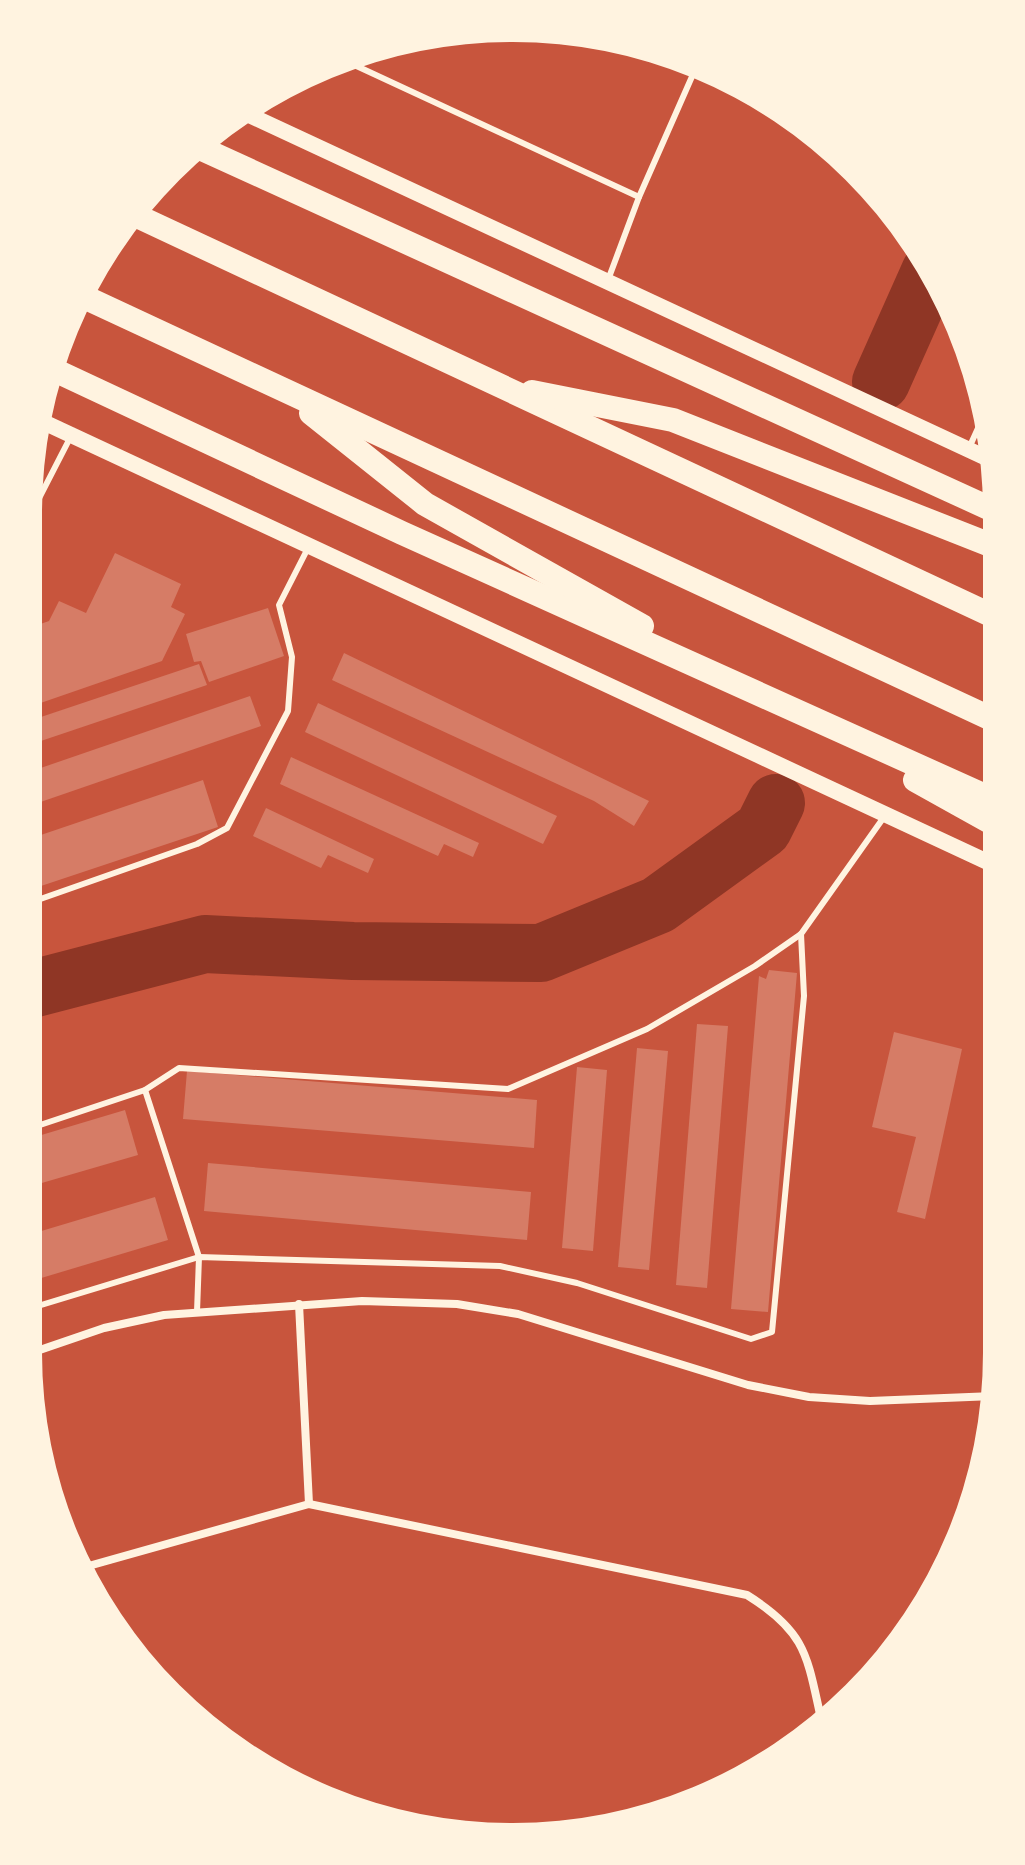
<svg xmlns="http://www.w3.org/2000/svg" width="1025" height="1865" font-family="Mulish,sans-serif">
<rect width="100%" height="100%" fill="#c8553d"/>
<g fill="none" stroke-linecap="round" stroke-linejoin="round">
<!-- river -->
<g stroke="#8f3625" stroke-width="58">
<path d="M881 382 930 272"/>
<path d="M28 990 205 944 353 951 541 953 658 905 763 829 776 803"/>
</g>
</g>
<!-- building -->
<g fill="#d67c66">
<path d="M115 553 181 584 171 607 185 614 162 661 29 707V628L49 621 59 601 86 613Z"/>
<path d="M268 608 284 656 209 682 201 661 194 662 186 634Z"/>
<path d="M344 653 649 801 634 826 594 801 332 680Z"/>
<path d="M199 664 207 685 29 745V721Z"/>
<path d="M250 696 261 726 29 806V772Z"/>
<path d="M318 703 557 816 543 844 305 732Z"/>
<path d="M291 757 479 843 473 857 444 844 438 856 280 784Z"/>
<path d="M203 780 218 827 29 890V839Z"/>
<path d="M266 808 374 859 368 873 328 855 321 868 253 836Z"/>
<path d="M769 970 797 973 768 1312 731 1309 759 976 766 979Z"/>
<path d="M697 1024 728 1026 707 1288 676 1285Z"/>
<path d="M894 1032 962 1049 925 1219 897 1212 916 1137 872 1127Z"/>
<path d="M637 1048 668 1051 649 1270 618 1267Z"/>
<path d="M577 1067 607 1070 593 1251 562 1248Z"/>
<path d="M187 1071 537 1100 534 1148 183 1119Z"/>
<path d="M125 1110 138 1155 28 1187V1139Z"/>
<path d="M208 1163 531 1192 527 1240 204 1211Z"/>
<path d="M155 1197 168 1240 28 1282V1235Z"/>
</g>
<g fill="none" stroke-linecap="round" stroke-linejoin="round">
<!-- service -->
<g stroke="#fff3e0" stroke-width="6">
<path d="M350 63 639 197"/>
<path d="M608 280 639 197 694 72"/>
<path d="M969 448 984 415"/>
<path d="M29 510H33L70 438"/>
<path d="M29 903 197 844 227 828 288 711 292 657 279 605 308 548"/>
<path d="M145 1090 199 1257 197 1312"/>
<path d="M28 1129 145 1090 179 1068 508 1089 647 1029 755 966 801 934 884 817"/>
<path d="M28 1309 199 1257 500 1266 577 1283 751 1339 772 1332 804 996 801 934"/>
</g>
<!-- minor -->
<g stroke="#fff3e0" stroke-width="8">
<path d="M299 1304 309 1504"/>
<path d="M28 1354 104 1328 164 1315 362 1301 457 1304 518 1314 748 1385 809 1397 870 1401 994 1396"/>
<path d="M85 1567 309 1504 747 1595C808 1633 807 1657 822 1723"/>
</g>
<!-- secondary -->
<g stroke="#fff3e0" stroke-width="16">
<path d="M247 114 993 461"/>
<path d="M39 420 994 865"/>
</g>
<!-- motorway -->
<g stroke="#fff3e0" stroke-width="24">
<path d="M200 148 993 510"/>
<path d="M139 217 993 616"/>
<path d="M82 296 994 720"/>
<path d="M52 369 402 533 994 800"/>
<path d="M532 392 673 420 993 546"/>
<path d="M311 413 425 504 642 626"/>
<path d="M915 780 994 824"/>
</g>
</g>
<!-- crop -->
<path d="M0 0H1025V1865H0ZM512 42H513A470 470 0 0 1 983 512V1353A470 470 0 0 1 513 1823H512A470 470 0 0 1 42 1353V512A470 470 0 0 1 512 42Z" fill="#fff3e0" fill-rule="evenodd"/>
</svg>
